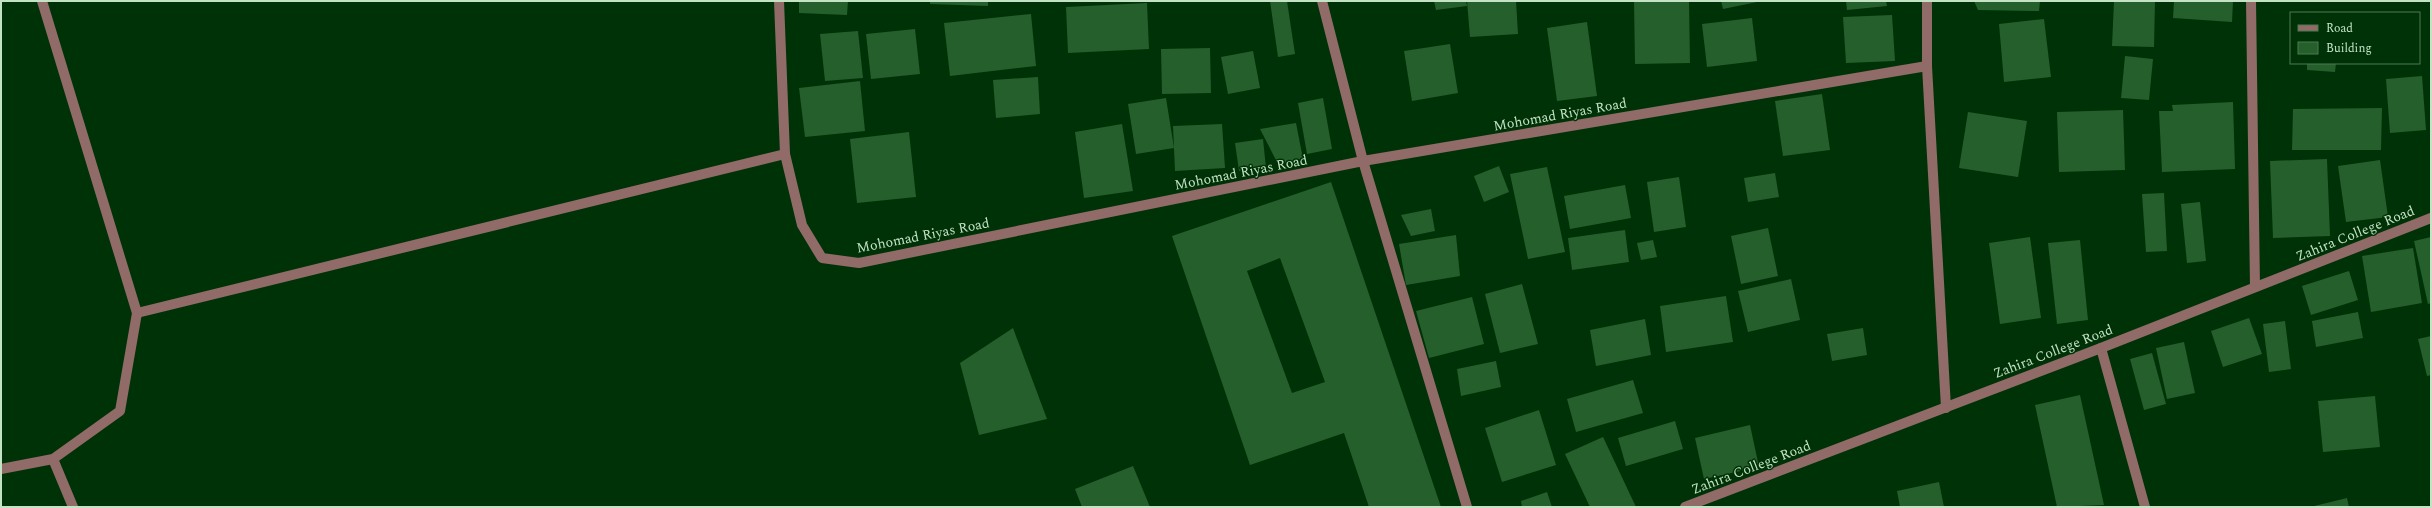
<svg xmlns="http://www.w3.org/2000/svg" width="2432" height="508" font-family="Spectral,serif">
<rect width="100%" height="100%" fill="#003207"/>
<!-- building -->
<g fill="#255f2c" fill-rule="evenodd">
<path d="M799 1H848L847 15 799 13Z"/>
<path d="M930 1H988V6L930 4Z"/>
<path d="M1270 1H1287L1295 54 1278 57Z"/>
<path d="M1434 1H1466L1467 6 1436 10Z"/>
<path d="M1467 1H1516L1518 34 1470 37Z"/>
<path d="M1634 1H1689L1690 63 1635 64Z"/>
<path d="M1721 1H1757V2L1723 9Z"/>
<path d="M1846 1H1886L1887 6 1847 10Z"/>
<path d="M1974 1H2040L2039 11 1978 10Z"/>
<path d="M2114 1H2155L2154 47 2112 46Z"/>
<path d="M2174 1H2233L2232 22 2173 18Z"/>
<path d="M1147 3 1149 49 1068 53 1066 7Z"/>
<path d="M1031 14 1036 66 950 76 944 23Z"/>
<path d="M1892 15 1895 61 1846 63 1843 17Z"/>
<path d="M1752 18 1757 61 1707 67 1702 24Z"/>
<path d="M2044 19 2051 77 2004 82 1999 24Z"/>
<path d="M1587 22 1597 96 1557 101 1547 28Z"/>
<path d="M915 29 920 74 871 79 866 34Z"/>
<path d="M858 31 863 78 825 81 820 34Z"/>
<path d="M1450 44 1458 93 1412 101 1404 51Z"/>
<path d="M1210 48 1211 93 1162 94 1161 49Z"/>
<path d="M1253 51 1260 88 1228 94 1221 57Z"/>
<path d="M2125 56 2153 59 2149 100 2121 98Z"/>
<path d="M2307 63H2336L2335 72 2307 70Z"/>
<path d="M2422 76 2426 130 2390 133 2386 79Z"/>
<path d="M1038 77 1040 114 996 118 993 80Z"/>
<path d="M860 81 865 131 805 137 799 88Z"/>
<path d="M1822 94 1830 150 1783 156 1775 101Z"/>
<path d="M1166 98 1174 148 1136 154 1128 104Z"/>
<path d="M1323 98 1332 149 1307 154 1298 103Z"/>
<path d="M2233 102 2235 169 2162 172 2159 111H2173L2172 105Z"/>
<path d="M2382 108 2381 150H2292L2293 109Z"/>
<path d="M2123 110 2125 170 2059 172 2057 112Z"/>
<path d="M1968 112 2027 121 2018 177 1959 168Z"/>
<path d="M1296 123 1303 159 1278 164 1260 129Z"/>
<path d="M1122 124 1133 191 1084 198 1075 132Z"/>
<path d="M1222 124 1225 168 1175 171 1173 126Z"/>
<path d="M909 132 916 197 857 203 850 139Z"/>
<path d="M1263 139 1266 168 1239 171 1235 143Z"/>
<path d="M2327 159 2330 236 2273 238 2270 161Z"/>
<path d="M2380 160 2388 217 2346 222 2338 166Z"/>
<path d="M1499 166 1509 192 1484 202 1474 176Z"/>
<path d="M1547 167 1565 252 1528 259 1510 174Z"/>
<path d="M1775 173 1779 197 1748 202 1744 178Z"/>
<path d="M1679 177 1686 227 1654 232 1647 182Z"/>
<path d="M1331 182 1441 507H1369L1344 433 1250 465 1172 236ZM1280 258 1325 382 1292 393 1247 271Z"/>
<path d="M1625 185 1631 218 1570 229 1564 196Z"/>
<path d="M2164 193 2167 251 2146 252 2142 194Z"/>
<path d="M2200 202 2206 261 2187 263 2181 204Z"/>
<path d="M1431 209 1435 231 1411 236 1401 215Z"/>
<path d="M1768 228 1778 276 1741 284 1731 236Z"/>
<path d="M1625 230 1629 262 1572 270 1568 238Z"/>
<path d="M1456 235 1460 276 1406 285 1399 244Z"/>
<path d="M2030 237 2041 318 2000 324 1989 243Z"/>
<path d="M2431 237V303L2428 304 2414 241Z"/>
<path d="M1653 240 1657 257 1641 260 1637 243Z"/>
<path d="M2080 240 2088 320 2057 324 2048 243Z"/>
<path d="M2413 248 2422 303 2371 312 2362 256Z"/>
<path d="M2349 271 2358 300 2311 315 2302 286Z"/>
<path d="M1791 279 1800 320 1748 332 1738 291Z"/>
<path d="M1522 284 1538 344 1500 353 1485 294Z"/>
<path d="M1726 296 1733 342 1666 352 1660 306Z"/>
<path d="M1472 297 1484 344 1429 358 1416 311Z"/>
<path d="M2358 312 2363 338 2316 347 2312 321Z"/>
<path d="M2249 318 2262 354 2223 367 2211 331Z"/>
<path d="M1645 319 1651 355 1596 366 1590 330Z"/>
<path d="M2285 321 2291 369 2269 372 2263 324Z"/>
<path d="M1013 328 1047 419 979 435 960 363Z"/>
<path d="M1863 328 1867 355 1832 361 1827 334Z"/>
<path d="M2431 336V375L2427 376 2418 339Z"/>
<path d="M2184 342 2195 393 2167 399 2156 348Z"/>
<path d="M2152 353 2166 404 2144 410 2130 359Z"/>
<path d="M1496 361 1501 387 1461 396 1457 369Z"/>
<path d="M1633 380 1643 413 1576 432 1567 399Z"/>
<path d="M2080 395 2104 505 2057 507 2035 405Z"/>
<path d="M2375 396 2380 447 2323 452 2318 401Z"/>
<path d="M1539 410 1556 465 1502 482 1485 428Z"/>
<path d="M1675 421 1683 449 1626 466 1618 438Z"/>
<path d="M1750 425 1759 467 1704 479 1695 438Z"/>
<path d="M1603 437 1636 507H1590L1565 454Z"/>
<path d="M1133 466 1150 507H1082L1075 489Z"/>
<path d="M1939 482 1944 507H1900L1897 491Z"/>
<path d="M1547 492 1552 507H1522L1521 501Z"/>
<path d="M2347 498 2349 507H2314V506Z"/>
</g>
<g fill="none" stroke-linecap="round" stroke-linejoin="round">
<!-- minor -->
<g stroke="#916b67" stroke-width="10">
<path d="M779 1 785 154 802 225 822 258 859 263 1363 161 1927 66"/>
<path d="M1322 1 1363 161 1467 507"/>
<path d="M1927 1V66L1946 408"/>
<path d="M2251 1 2255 287"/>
<path d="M137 313 785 154"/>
<path d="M2101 348 2145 507"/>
<path d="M53 459 73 507"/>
<path d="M1 469 53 459 120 411 137 313 42 1"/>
<path d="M1685 507 2101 348 2431 218"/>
</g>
</g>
<g text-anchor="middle" stroke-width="3" stroke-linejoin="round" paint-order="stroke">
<!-- street labels -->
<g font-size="14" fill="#c3e3c4" stroke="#003207">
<text transform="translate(1560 114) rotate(-10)" y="5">Mohomad Riyas Road</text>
<text transform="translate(1241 172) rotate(-11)" y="5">Mohomad Riyas Road</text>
<text transform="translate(2355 233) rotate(-22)" y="5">Zahira College Road</text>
<text transform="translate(923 235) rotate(-11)" y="5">Mohomad Riyas Road</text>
<text transform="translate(2053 351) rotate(-21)" y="5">Zahira College Road</text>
<text transform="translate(1751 467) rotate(-21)" y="5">Zahira College Road</text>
</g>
</g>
<!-- border -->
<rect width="2432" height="508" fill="none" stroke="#c3e3c4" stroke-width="4"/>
<!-- legend -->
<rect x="2290" y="12" width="130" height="52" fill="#003207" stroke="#4e7953"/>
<rect x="2298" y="25" width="20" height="6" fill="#916b67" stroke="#4e7953"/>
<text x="2326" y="32" font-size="12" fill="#c3e3c4">Road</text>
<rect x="2298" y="42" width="20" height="12" fill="#255f2c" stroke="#4e7953"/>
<text x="2326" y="52" font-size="12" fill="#c3e3c4">Building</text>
</svg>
